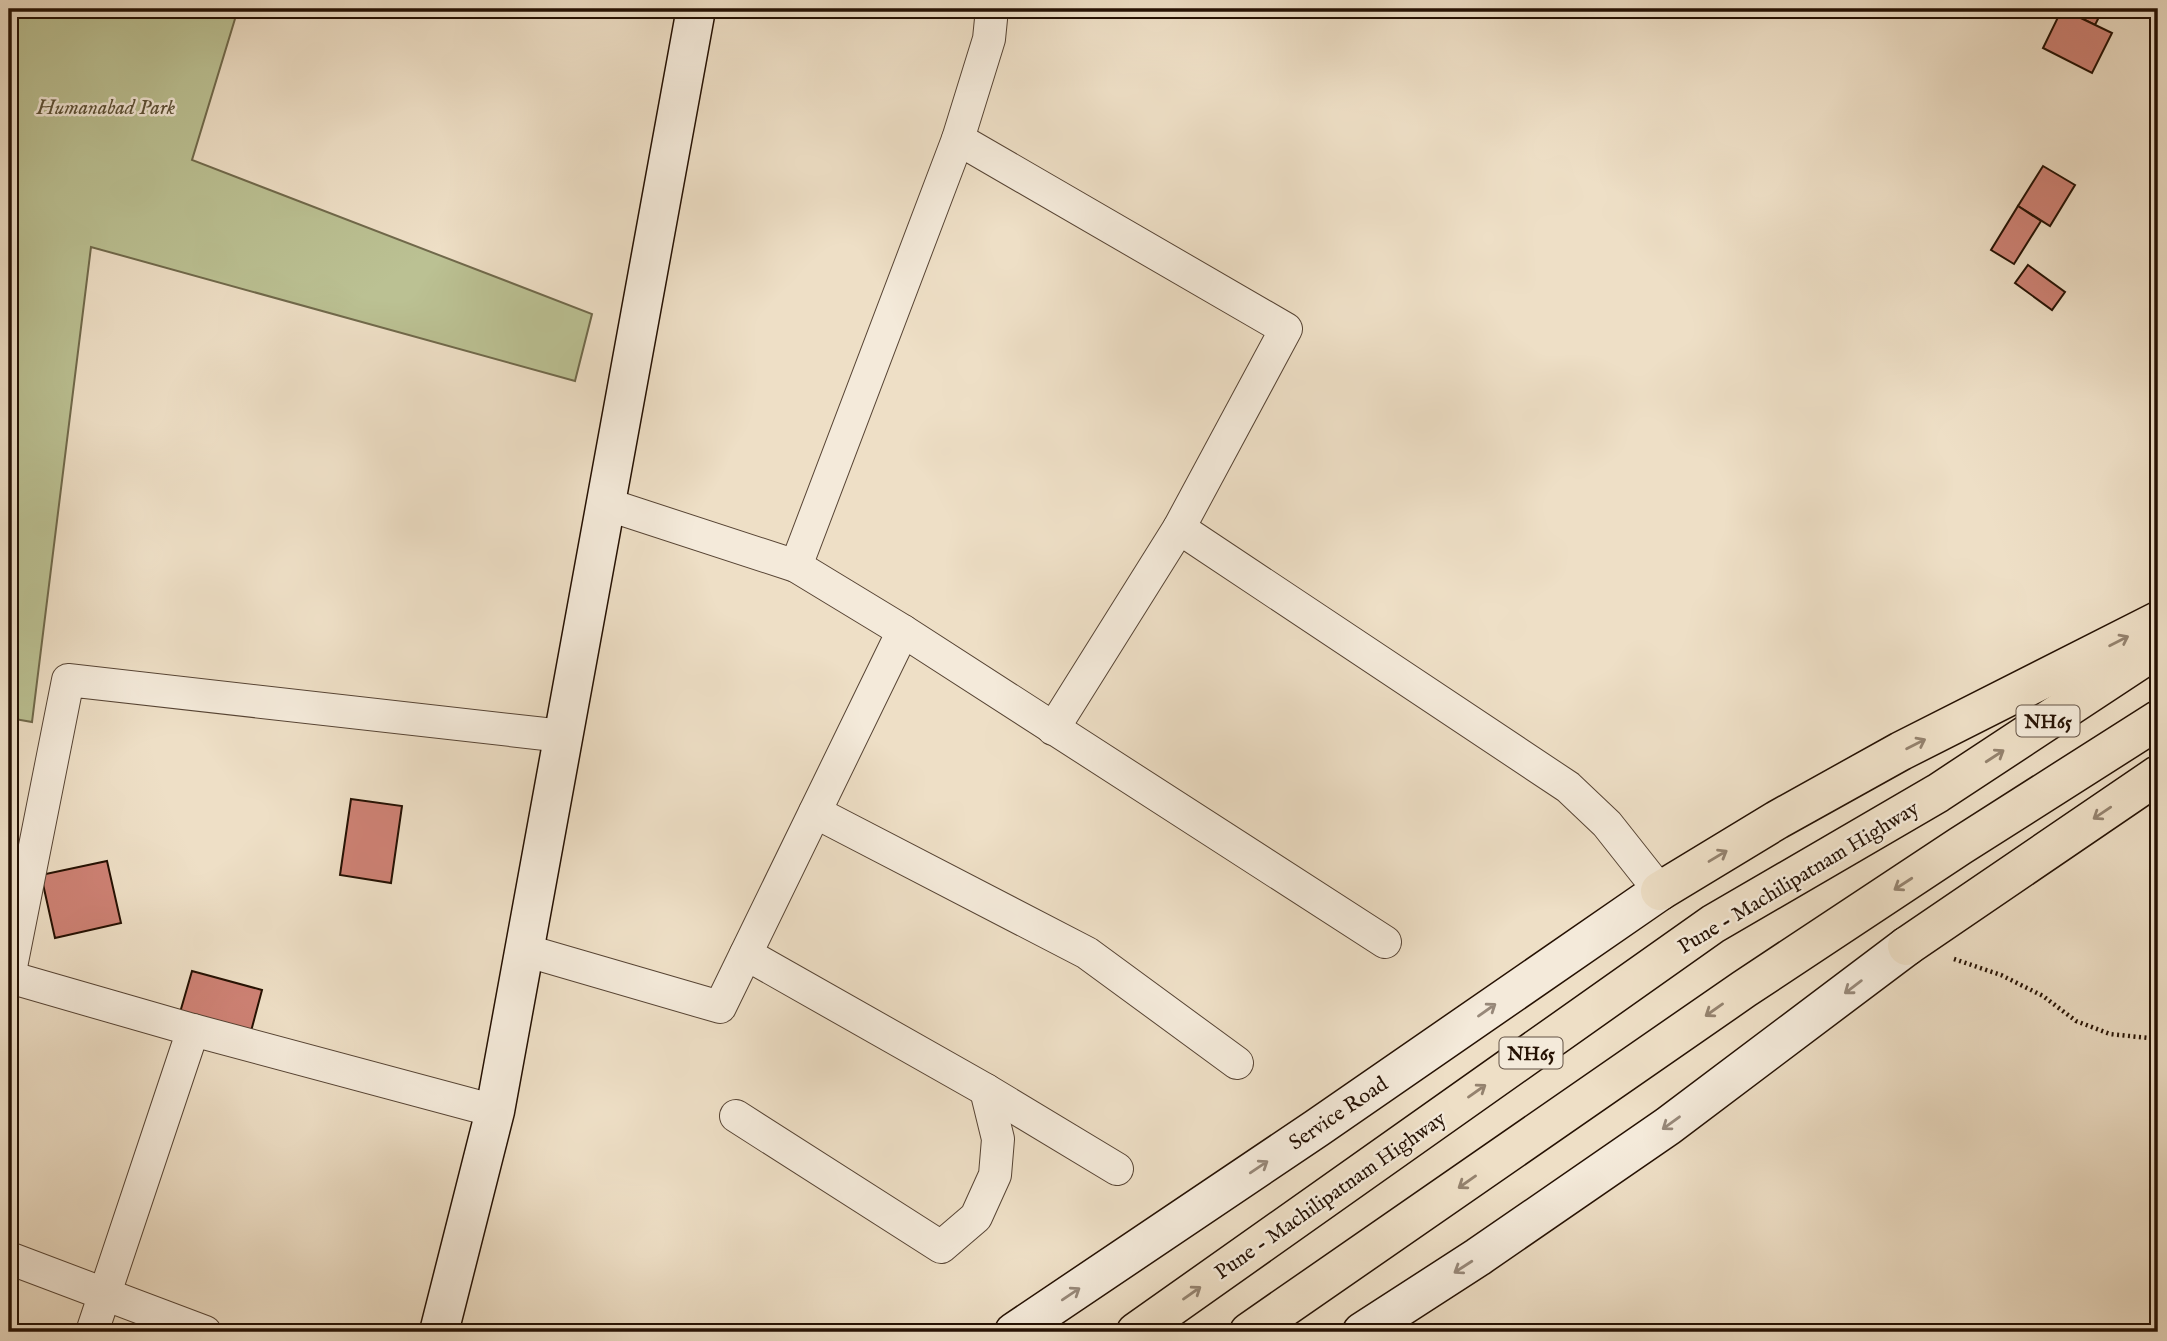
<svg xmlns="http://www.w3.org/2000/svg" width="2167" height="1341" font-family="'IM FELL English',serif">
<rect width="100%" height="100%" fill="#eedfc6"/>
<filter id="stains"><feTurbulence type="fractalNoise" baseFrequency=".00286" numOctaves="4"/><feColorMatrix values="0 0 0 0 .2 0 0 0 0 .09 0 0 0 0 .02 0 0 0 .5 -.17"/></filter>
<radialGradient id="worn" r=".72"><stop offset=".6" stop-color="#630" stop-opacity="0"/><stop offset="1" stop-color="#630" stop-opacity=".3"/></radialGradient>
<!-- green -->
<path fill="#bbc193" stroke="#70694b" stroke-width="2" d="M9 9H238L192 160 592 314 575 381 91 247 32 722 9 718Z"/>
<!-- building -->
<g fill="#ce8275" stroke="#251103" stroke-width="2">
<path d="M2062 9H2103L2095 25Z"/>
<path d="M2062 9 2112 33 2092 73 2043 48Z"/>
<path d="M2043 166 2075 185 2050 226 2018 206Z"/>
<path d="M2018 206 2041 221 2014 264 1991 250Z"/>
<path d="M2028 265 2065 292 2052 310 2015 283Z"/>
<path d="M351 799 402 806 391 883 340 875Z"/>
<path d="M107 861 121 923 55 938 41 875Z"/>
<path d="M192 971 262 990 250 1035 179 1016Z"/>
</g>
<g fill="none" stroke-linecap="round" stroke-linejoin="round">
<!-- street casing -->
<g stroke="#574434" stroke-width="34">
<g id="street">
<path d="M958 139 989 39 992 9"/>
<path d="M606 504 796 566 903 631 1385 942"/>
<path d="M796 566 958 139 1286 329 1179 528"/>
<path d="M1053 729 1179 528 1568 787 1607 824 1660 891"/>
<path d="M815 812 1087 953 1237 1063"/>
<path d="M524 950 720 1007 903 631"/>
<path d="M746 954 986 1090 1117 1169"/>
<path d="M9 977 68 680 563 736"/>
<path d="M9 977 193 1030"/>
<path d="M736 1116 941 1247 976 1217 995 1175 998 1139 986 1090"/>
<path d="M9 1258 205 1332"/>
<path d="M92 1332 193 1030 495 1111"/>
</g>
</g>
<!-- secondary casing -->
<g stroke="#251103" stroke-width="41">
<g id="secondary">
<path d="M439 1332 495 1111 696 9"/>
<path d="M1014 1332 1317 1128 1660 891"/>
<path d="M1362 1332 1478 1257 1668 1126 1907 946"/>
</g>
</g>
<!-- highway casing -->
<g stroke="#251103" stroke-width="41">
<g id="highway">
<path d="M1660 891 1777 820 1901 751 2158 621"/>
<path d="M1907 946 2158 775"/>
<path d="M1136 1332 1713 924 1938 793 2158 648"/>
<path d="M1249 1332 1744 989 1960 846 2158 720"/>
</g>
</g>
<!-- path -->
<path stroke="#251103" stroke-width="4.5" stroke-dasharray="2 3.5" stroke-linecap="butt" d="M1954 959 2001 975 2043 996 2076 1021 2110 1034 2158 1039"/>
<!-- street -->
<use href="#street" stroke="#f4eada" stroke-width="32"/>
<!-- secondary -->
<use href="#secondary" stroke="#f4eada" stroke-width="38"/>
<!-- highway -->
<use href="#highway" stroke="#eedfc6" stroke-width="38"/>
</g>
<!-- one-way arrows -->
<defs><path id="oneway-shaft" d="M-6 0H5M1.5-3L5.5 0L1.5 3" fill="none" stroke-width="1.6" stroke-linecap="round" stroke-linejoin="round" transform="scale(1.75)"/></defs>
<g stroke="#94826e">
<use href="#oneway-shaft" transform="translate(2119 641) rotate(-27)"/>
<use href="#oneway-shaft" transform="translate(1916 744) rotate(-27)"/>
<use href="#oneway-shaft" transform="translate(1995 756) rotate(-33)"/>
<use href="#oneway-shaft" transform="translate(2102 813) rotate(146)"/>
<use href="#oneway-shaft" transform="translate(1718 856) rotate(-31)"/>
<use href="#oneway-shaft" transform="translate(1903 884) rotate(147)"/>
<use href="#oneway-shaft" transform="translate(1714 1010) rotate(145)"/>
<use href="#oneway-shaft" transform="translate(1477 1091) rotate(-35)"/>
<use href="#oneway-shaft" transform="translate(1467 1182) rotate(145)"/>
<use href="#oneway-shaft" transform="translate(1192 1293) rotate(-35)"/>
</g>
<g stroke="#978879">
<use href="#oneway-shaft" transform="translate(1853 987) rotate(143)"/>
<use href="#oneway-shaft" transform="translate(1487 1010) rotate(-35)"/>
<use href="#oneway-shaft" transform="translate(1671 1123) rotate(144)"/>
<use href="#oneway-shaft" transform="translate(1259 1167) rotate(-34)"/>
<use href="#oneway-shaft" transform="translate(1463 1267) rotate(147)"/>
<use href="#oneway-shaft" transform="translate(1071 1294) rotate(-34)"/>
</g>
<g text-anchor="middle" stroke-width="5" stroke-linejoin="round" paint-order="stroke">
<!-- shield labels -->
<g fill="#f4eada" stroke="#635244" stroke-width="2">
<rect x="2016.5" y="705.5" width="63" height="31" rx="5"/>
<rect x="1499.5" y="1037.5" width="63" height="31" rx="5"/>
</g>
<g font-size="19" font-weight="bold" fill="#251103">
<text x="2048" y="728">NH65</text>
<text x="1531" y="1060">NH65</text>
</g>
<!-- park labels -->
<g font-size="21" font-style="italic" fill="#5a4f35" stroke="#f4eada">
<text x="106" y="114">Humanabad Park</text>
</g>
<!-- street labels -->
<g font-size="21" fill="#251103" stroke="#f4eada">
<text transform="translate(1798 877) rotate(-31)" y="7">Pune - Machilipatnam Highway</text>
<text transform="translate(1338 1113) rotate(-34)" y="7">Service Road</text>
<text transform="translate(1330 1195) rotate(-35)" y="7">Pune - Machilipatnam Highway</text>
</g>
</g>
<!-- margin -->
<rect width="2167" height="1341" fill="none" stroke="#eedfc6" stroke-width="35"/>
<rect x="10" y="10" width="2146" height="1320" fill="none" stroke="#251103" stroke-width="3.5"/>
<rect x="18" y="18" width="2132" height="1306" fill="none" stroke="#251103" stroke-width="2"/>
<rect width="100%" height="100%" filter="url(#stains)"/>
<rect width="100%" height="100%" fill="url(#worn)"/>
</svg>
